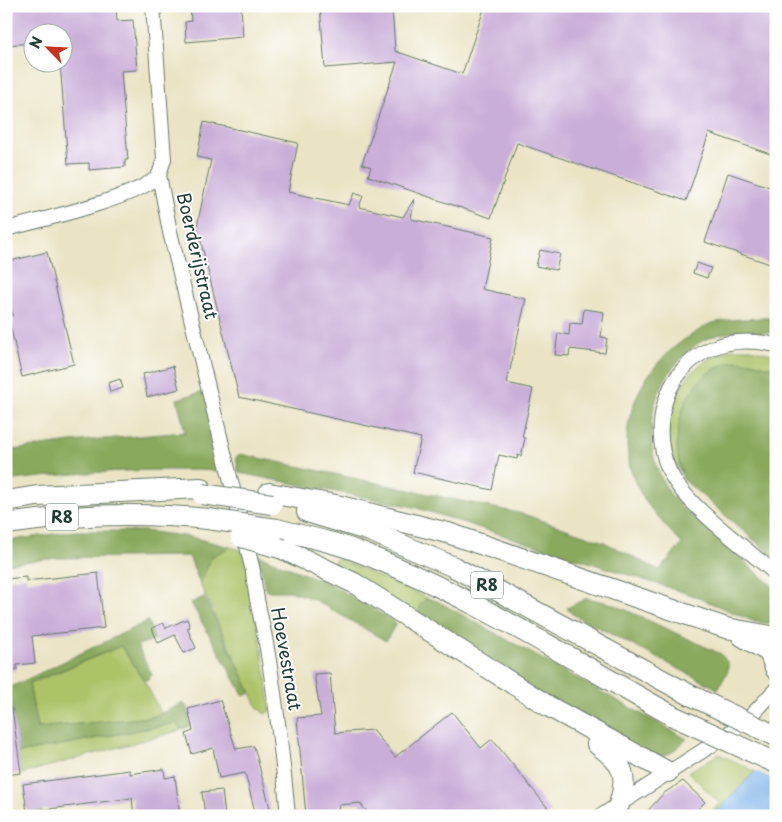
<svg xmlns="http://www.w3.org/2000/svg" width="782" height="822" font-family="'Playpen Sans',sans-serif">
<rect width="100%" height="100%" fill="#fff"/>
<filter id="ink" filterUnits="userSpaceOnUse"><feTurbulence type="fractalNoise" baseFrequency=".02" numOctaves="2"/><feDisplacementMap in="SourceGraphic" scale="10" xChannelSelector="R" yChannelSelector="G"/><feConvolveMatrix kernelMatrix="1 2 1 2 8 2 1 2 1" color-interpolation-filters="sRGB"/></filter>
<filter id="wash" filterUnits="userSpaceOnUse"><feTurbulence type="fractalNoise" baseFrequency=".0096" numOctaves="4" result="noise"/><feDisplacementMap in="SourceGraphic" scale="20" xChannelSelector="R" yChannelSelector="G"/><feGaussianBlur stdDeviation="1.12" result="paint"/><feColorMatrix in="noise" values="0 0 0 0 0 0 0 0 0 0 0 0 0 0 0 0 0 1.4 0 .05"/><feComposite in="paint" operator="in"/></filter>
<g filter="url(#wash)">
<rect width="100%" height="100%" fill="#eae4c5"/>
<!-- green -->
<g fill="#acc368" stroke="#66804e">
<path d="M732 349H750L776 355V369L768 366 693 389C676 419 672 448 684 480 681 472 675 464 672 456 661 423 676 380 704 362 712 356 723 353 732 349Z"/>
<path d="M230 547 243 551 259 631 271 710 265 714 258 708 200 584 212 556Z"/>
<path d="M339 559 427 598 424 600 419 615 333 564 335 560Z"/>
<path d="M121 646 145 682 161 713 153 717 37 728 29 684Z"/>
<path d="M177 723 181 730 21 774 18 753Z"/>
<path d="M719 754 755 771 713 816H708L719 803 688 772Z"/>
</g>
<!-- forest -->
<g fill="#89a95c" stroke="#547348">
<path d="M762 318H776V333C754 332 729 329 706 339 696 343 687 353 680 360 646 395 642 448 667 489 677 506 695 519 710 532 732 551 754 570 776 589V624L755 622 692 595 414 507 239 473 236 457 240 454 523 514 604 542 659 570 682 544C665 525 647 508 636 484 611 428 641 366 690 336 697 332 705 325 713 323 728 319 746 319 762 318Z"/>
<path d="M735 361 752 362 776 369V559L684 480C667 434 682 373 735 361Z"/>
<path d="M206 391 222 471C149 468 78 472 6 481V451L70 442 185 432 177 399Z"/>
<path d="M75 531H145L191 537 230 547 212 556 200 584 189 556 57 558 6 564V541Z"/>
<path d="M258 555 334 586 396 623 386 641 313 599 290 591H266Z"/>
<path d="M204 597 251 693 244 696 191 603Z"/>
<path d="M427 598 437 601 687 739 671 753 656 757 601 733 419 615 420 605Z"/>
<path d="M587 598 613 604 721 654 728 663V671L718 689 572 614 567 608Z"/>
<path d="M148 621 155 640 137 645 152 675 145 682 121 646 29 683 37 728 153 717 183 703 187 707 190 726 181 730 176 723 18 753 9 688Z"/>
<path d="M42 811V816H6V815Z"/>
</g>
<!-- water -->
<path fill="#7ab0e8" stroke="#4c768e" d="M776 749V816H713Z"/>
<!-- pier -->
<path fill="#eae4c5" d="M776 746V780L753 770Z"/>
<g id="blocks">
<!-- building -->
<g fill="#c9aed8">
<path d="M6 6H116L117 21 133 20 137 70 121 71 128 160H125V167L89 170V163L68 164 60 62H62V32H32V43L6 45Z"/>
<path d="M190 6H241L243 37 186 42 185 22 191 21Z"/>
<path d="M320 6H392L395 51 462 74 485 6H776V156L709 133 686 201 517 143 491 218 368 176 371 167 362 164 397 62 325 68Z"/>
<path d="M204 122 298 143 288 192 349 205 354 193 363 196 359 207 403 217 414 199 411 219 493 237 482 289 526 299 507 383 533 389 522 437 525 438 521 456 518 455 517 459 499 455 492 490 413 472 421 438 239 397 197 226 211 160 197 157Z"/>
<path d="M728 173 776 189V266L705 242Z"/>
<path d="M540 250 560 254 556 270 536 266Z"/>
<path d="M47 252 74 364 22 377 8 316 13 315 6 288V262Z"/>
<path d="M697 263 711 268 707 278 693 273Z"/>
<path d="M584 309 604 312 601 337 607 338 605 353 570 349 569 356 555 355 558 333 569 335 570 323 582 324Z"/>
<path d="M173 366 179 389 147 397 143 374Z"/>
<path d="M120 379 123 388 110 392 108 383Z"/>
<path d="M98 573 104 628 32 636 35 663 17 665V670L6 671V579L26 577V581Z"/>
<path d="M187 619 190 627 187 628 196 648 184 653 175 635 158 643 152 628 163 623 166 628Z"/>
<path d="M330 673 335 733 373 730 395 757 452 712 481 748 492 739 551 812 546 816H370L360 803 339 805 337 816H306L297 718 321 716 314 674Z"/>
<path d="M220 700 236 749 254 746 271 812 256 816 245 773 219 778 213 748 192 754 186 734 193 731 188 709Z"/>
<path d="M6 708H12L21 773 6 775Z"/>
<path d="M164 769 165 778 175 776 180 816H134L132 798 27 812 23 784 130 770V774Z"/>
<path d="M683 781 705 802 691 816H643L664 793Z"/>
<path d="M222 790 225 816H205L202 792Z"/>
</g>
</g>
</g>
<g filter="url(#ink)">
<use href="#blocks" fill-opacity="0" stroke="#667767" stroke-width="1"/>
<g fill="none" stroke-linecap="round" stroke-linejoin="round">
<!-- minor casing -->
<g stroke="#667767" stroke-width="16">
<g id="minor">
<path d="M153 6 164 159 159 175 170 232 253 571C255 600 264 626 268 655 277 708 283 762 288 816"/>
<path d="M6 229C37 221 141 197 159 175"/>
<path d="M776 345C754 340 733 339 712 348 663 369 647 433 673 478 691 509 747 549 776 574"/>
<path d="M601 816 721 739 751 716 776 689"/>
</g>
</g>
<!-- highway casing -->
<g stroke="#667767" stroke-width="22">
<g id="highway">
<path d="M269 493 336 505 448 533 726 628 776 637"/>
<path d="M6 501 37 496 201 488"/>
<path d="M307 512 370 531 454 567 690 695"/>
<path d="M6 524C74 514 140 512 208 519"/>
<path d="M277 529C303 536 330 541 354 550 467 593 569 658 673 716"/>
<path d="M283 549 354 583 548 706 668 772"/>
<path d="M742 636 769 652 776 670"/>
<path d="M597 744C623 764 629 772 619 805"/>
</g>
</g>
<!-- minor -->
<use href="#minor" stroke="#fff" stroke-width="14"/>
<!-- highway -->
<use href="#highway" stroke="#fff" stroke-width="20"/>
<!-- highway-bridge casing -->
<g stroke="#667767" stroke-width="22" stroke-linecap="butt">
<g id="highway-bridge">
<path d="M202 494 272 504"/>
<path d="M208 519 277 529"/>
<path d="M241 537 283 549"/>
<path d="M690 695 776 736"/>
<path d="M673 716 776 763"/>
</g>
</g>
<!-- highway-bridge -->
<use href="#highway-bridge" stroke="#fff" stroke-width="20"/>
</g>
</g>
<g text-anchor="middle" stroke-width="4" stroke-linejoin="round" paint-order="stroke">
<!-- shield labels -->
<g fill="#fff" stroke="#627771" stroke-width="1">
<rect x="46" y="503.5" width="32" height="27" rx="4"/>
<rect x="471" y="571.5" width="32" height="27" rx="4"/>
</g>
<g font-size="16" font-weight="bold" fill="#1f3d34">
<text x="62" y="523">R8</text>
<text x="487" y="591">R8</text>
</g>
<!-- street labels -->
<g font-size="18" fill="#1f3d34" stroke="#fff">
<text transform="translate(197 256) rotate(77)" y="6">Boerderijstraat</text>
<text transform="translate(286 659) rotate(80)" y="6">Hoevestraat</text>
</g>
</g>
<!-- margin -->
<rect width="782" height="822" fill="none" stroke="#fff" stroke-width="25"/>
<!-- north arrow -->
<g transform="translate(48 48) rotate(294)"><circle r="24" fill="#ffffff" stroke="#a5b1ae"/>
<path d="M0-4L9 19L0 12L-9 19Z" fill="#c8321e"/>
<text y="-8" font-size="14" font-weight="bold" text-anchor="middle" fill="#1f3d34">N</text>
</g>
</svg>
